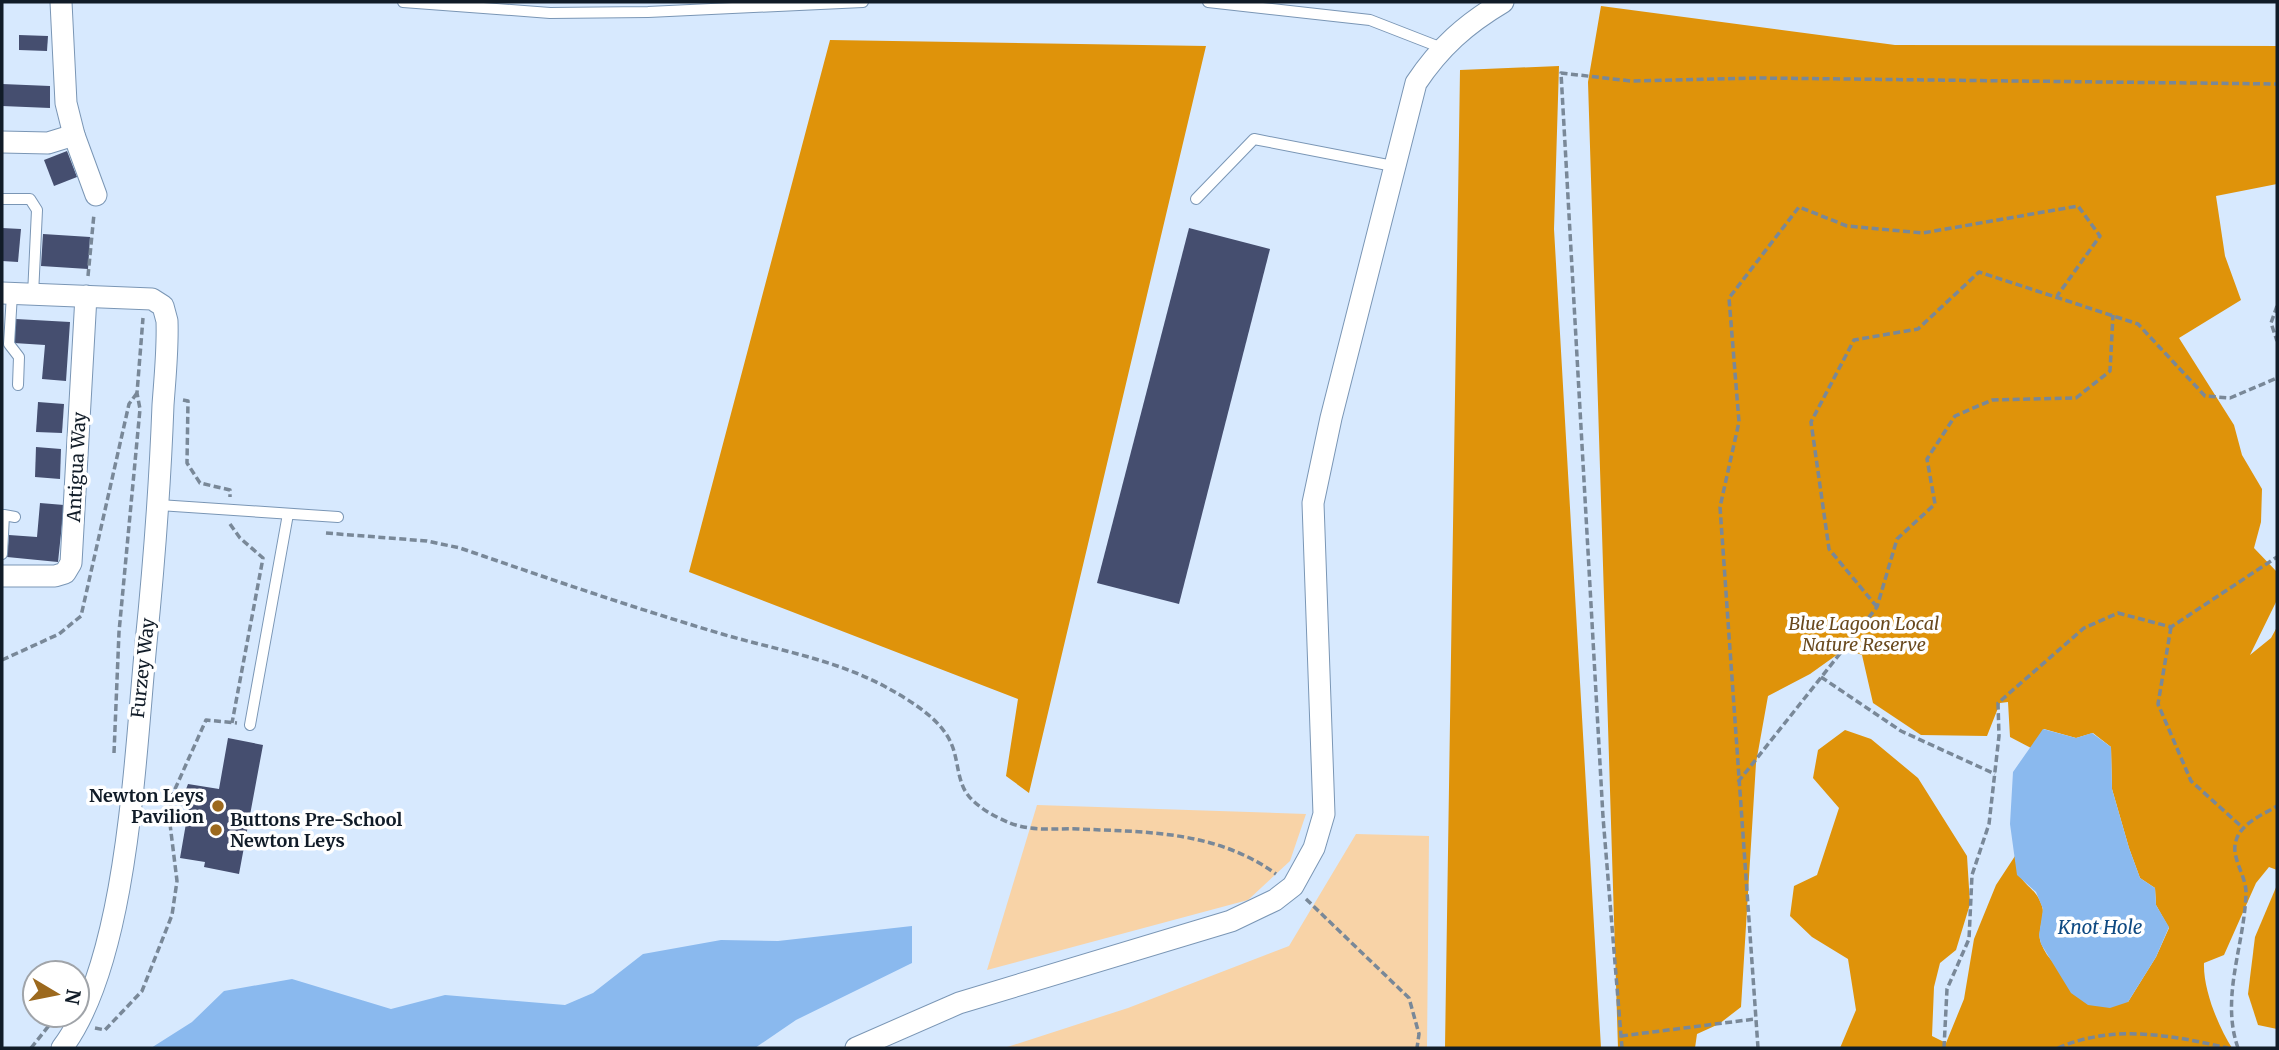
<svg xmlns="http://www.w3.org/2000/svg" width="2279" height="1050" font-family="Merriweather,serif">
<rect width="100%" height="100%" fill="#d7e9fe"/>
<!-- green -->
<g fill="#f8d3a7">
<path d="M1037 805 1306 814 1290 861 1248 900 987 970Z"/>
<path d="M1356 834 1429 836 1427 1048H1004L1128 1008 1289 946Z"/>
</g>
<!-- forest -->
<g fill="#df930a">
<path d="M1601 6 1895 45 2277 46V184L2216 196 2225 256 2241 300 2179 338 2234 425 2242 455 2262 489 2261 522 2254 548 2277 572V600L2250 655 2271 638 2277 627V870L2269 867 2256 883 2224 955 2204 963C2203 989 2218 1026 2232 1048H1840L1856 1010 1848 959 1812 937 1790 916 1794 886 1817 875 1839 808 1813 778 1818 750 1845 730 1871 739 1918 778 1967 856 1970 904 1956 950 1940 963 1934 987 1932 1036 1946 1043 1964 999 1974 939 1996 885 2015 856C2019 890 2034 882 2042 906 2046 918 2036 931 2041 943 2053 977 2099 988 2128 1002L2156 957 2169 928 2156 905 2155 888 2140 878 2129 848 2112 789 2111 747 2093 733 2076 738 2044 729 2031 748 2010 737 2008 702 2000 703 1987 736 1921 735 1873 703 1862 655 1845 649 1810 674 1768 696 1756 763 1741 1007 1719 1024 1697 1034 1695 1048H1618L1588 82Z"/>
<path d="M830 40 1206 46 1029 793 1006 776 1018 699 689 572Z"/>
<path d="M1559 66 1554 229 1601 1048H1445L1460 70Z"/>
<path d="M2277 885V1029L2258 1025 2248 994 2255 937Z"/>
</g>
<!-- water -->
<g fill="#8ab9ee">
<path d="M2043 729 2076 738 2092 733 2111 747 2112 789 2129 848 2140 878 2155 888 2156 905 2169 927 2156 957 2128 1002 2110 1008 2088 1005 2071 993 2041 944 2039 935 2043 909 2036 892 2017 875 2010 824 2013 772Z"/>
<path d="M912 926V963L796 1020 755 1048H151L192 1022 224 991 292 979 391 1009 445 995 565 1005 593 993 643 954 721 940 778 941Z"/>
</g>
<!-- building -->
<g fill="#454e6f">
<path d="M19 35 48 36 47 51 19 50Z"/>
<path d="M2 84 50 86V108L2 106Z"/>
<path d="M67 151 77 177 54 186 44 160Z"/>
<path d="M2 228 21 229 18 262 2 261Z"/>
<path d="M1189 228 1270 249 1179 604 1097 583Z"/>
<path d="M43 234 90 237 88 269 41 266Z"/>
<path d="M16 319 70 322 66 381 42 379 45 345 14 343Z"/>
<path d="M38 402 64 404 62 433 36 432Z"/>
<path d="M36 447 61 449 60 479 35 477Z"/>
<path d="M40 503 64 505 58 562 7 557 9 535 37 537Z"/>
<path d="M228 738 263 745 239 874 204 867 205 862 180 858 189 806 180 805 188 784 219 789Z"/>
</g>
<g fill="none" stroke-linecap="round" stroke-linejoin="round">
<!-- lane casing -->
<g stroke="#7a96b5" stroke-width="12">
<g id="lane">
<path d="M403 2 550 13 648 12 863 2"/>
<path d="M1208 2 1370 20 1442 48"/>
<path d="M2 199H30L37 210 33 295"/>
<path d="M1196 199 1254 139 1393 166"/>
<path d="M12 294 9 344 19 357 18 385"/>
<path d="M159 505 338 517"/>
<path d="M2 554 4 515 15 517"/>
<path d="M250 725 288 514"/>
</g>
</g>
<!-- street casing -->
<g stroke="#7a96b5" stroke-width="23">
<g id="street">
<path d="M61 2 66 103 74 135 96 195"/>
<path d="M2 142 48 143 74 135"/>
<path d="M2 293 152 299 163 306 167 321C168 349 165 377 163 405 160 485 154 564 146 643 135 753 128 961 62 1048"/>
<path d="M2 576H55L65 573 71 563 86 296"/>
<path d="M856 1048 959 1003 1231 921 1275 900 1293 886 1314 848 1324 814 1313 503 1331 418 1416 83C1440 47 1466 24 1503 2"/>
</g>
</g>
<!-- path -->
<g stroke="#798898" stroke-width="3.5" stroke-dasharray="7 3.5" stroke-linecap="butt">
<path d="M88 276 94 214"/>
<path d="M2277 306 2271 323 2277 341"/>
<path d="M183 400 188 401 187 463 200 483 230 490V497"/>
<path d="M230 524 240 538 263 558 232 723"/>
<path d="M326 533 427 541 460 548C547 578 634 608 722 634 780 651 840 660 893 691 914 703 941 720 951 743 957 756 957 771 962 784 968 803 993 816 1010 823 1033 832 1055 828 1078 829 1148 832 1217 831 1276 874"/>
<path d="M1877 607 1829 549 1811 422 1854 340 1918 329 1979 272 2138 324 2205 396 2230 398 2277 378"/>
<path d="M2171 627 2158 704 2191 781 2242 827"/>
<path d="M2 660 59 634 81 616 129 404 137 393"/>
<path d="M1821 677 1901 731 1995 774"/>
<path d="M114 753 119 632 140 409 137 393 143 318"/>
<path d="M1738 782 1877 607 1897 539 1935 504 1927 459 1955 416 1992 400 2076 398 2110 371 2113 315"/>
<path d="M1306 899 1409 998 1419 1034 1417 1048"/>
<path d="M95 1028 105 1030 142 991 172 915 177 881 170 824 171 798 206 720 237 723"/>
<path d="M1621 1036 1755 1019"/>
<path d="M31 1048 51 1023"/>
<path d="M1622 1048 1603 817 1561 73 1631 81 1759 78 2277 84"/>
<path d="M1758 1048 1720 507 1739 422 1729 298 1799 207 1847 226 1923 233 2078 206 2100 236 2057 296"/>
<path d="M1944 1048 1947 989 1969 939 1972 875 1989 824 1999 736 1998 703 2084 628 2118 613 2171 627 2277 557"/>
<path d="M2058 1048C2113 1024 2171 1035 2228 1048"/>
<path d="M2238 1048C2220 997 2245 944 2246 892 2246 877 2233 860 2235 845 2238 824 2261 816 2277 806"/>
</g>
<!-- lane -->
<use href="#lane" stroke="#fff" stroke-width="10"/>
<!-- street -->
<use href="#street" stroke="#fff" stroke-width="21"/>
</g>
<!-- markers -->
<g fill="#9c691e" stroke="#fff" stroke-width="2.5">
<circle cx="218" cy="806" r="7"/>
<circle cx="216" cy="830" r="7"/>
</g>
<g text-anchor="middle" stroke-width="7" stroke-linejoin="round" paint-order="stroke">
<!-- street labels -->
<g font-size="18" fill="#111c28" stroke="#fff">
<text transform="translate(77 467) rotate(-87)" y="6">Antigua Way</text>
<text transform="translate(143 668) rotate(-84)" y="6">Furzey Way</text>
</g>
<!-- park labels -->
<g font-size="18" font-style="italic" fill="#69491e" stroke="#fff">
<text x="1864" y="630">Blue Lagoon Local<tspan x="1864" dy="21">Nature Reserve</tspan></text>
</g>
<!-- poi labels -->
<g font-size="18" font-weight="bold" fill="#111c28" stroke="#fff" text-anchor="end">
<text x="204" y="802">Newton Leys<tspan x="204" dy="21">Pavilion</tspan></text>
<text x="230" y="826" text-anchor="start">Buttons Pre-School<tspan x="230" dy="21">Newton Leys</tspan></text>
</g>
<!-- water labels -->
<g font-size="19" font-style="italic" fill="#0f4a82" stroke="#fff">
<text x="2100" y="934">Knot Hole</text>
</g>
</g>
<!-- border -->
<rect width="2279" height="1050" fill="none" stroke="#111c28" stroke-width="7"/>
<!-- north arrow -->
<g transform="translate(56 994) rotate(100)"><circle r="33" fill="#ffffff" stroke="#a0a4a9" stroke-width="2"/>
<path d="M0-5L12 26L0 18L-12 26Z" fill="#9c691e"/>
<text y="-10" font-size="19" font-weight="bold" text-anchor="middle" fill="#111c28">N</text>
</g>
</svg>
